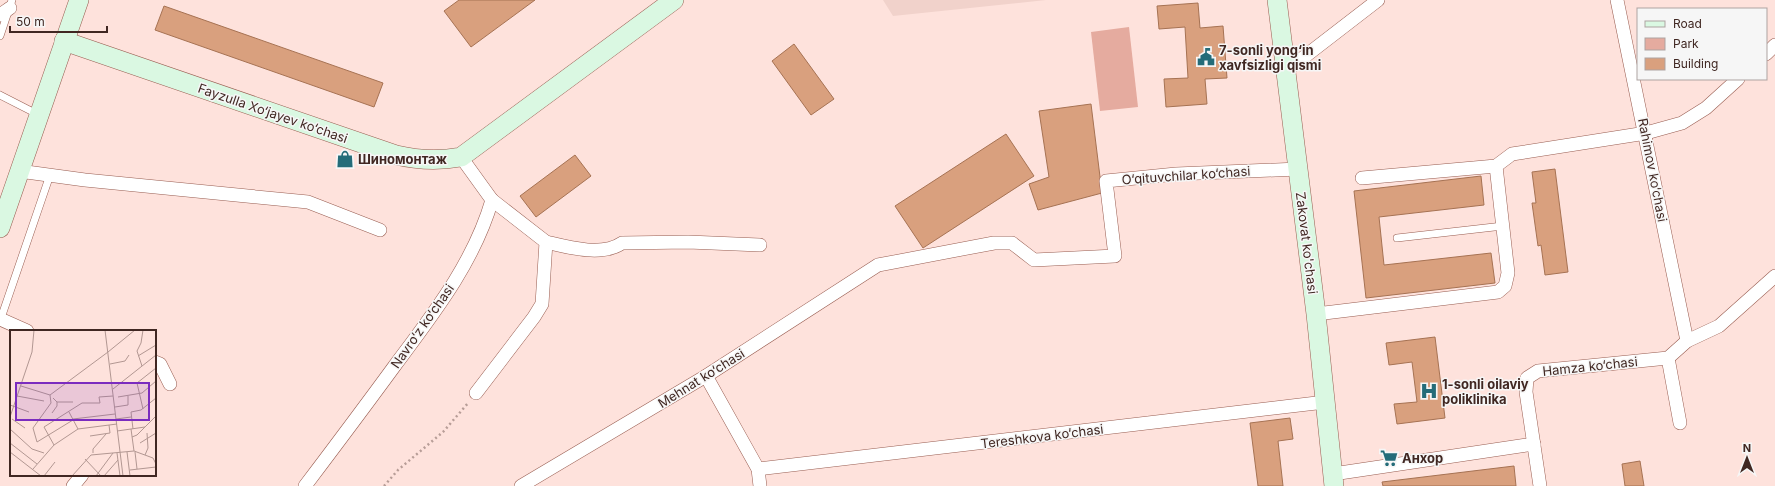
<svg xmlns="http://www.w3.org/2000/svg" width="1775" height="486" font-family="Inter,sans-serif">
<rect width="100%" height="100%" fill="#fee2dc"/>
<!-- built -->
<path fill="#f1d2cb" d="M883 0H1046L893 16Z"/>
<!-- green -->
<path fill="#e5ab9f" d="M1129 27 1138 107 1100 111 1091 32Z"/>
<!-- building -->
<g fill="#d9a07e" stroke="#a67253">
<path d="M459 0H535L471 47 444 11Z"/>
<path d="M1198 3 1200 28 1223 26 1227 78 1205 79 1207 104 1166 107 1164 79 1188 78 1185 27 1159 29 1157 6Z"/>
<path d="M164 6 383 83 374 107 155 30Z"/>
<path d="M794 44 834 99 811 115 772 61Z"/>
<path d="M1091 104 1102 193 1038 210 1029 184 1049 177 1039 111Z"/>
<path d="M1006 134 1034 176 923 248 895 206Z"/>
<path d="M575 155 591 176 536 217 520 196Z"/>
<path d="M1555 169 1568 272 1545 275 1541 245 1538 246 1532 203H1536L1532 172Z"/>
<path d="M1481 176 1484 205 1379 217 1384 265 1491 253 1495 283 1366 298 1354 191Z"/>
<path d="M1435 337 1445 418 1397 424 1394 404 1417 402 1412 362 1389 365 1386 343Z"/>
<path d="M1290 418 1293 439 1278 441 1283 486H1258L1250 423Z"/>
<path d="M1640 461 1644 486H1625L1622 464Z"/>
<path d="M1514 466 1516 486H1383L1382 482Z"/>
</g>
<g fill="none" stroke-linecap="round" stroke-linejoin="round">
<!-- service casing -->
<g stroke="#985d51" stroke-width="8">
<g id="service">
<path d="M0 36 12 0"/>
<path d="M0 95 39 115"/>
<path d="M1397 238 1503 226"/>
<path d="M0 321 50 175"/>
</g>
</g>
<!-- minor casing -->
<g stroke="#985d51" stroke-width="14">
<g id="minor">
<path d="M1617 0 1687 341"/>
<path d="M0 15 10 8"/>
<path d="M1766 54 1775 45"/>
<path d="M1286 71 1378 0"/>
<path d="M19 171 85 180 308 202 380 230"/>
<path d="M1362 178 1496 166 1512 154 1646 133 1682 123 1706 108 1738 79"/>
<path d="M546 242C567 247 602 257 622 243L688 242 760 245"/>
<path d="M1316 314 1498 292 1505 286 1508 273 1496 166"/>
<path d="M0 319 27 331"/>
<path d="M1668 358 1680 423"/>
<path d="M155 362 160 364 170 384"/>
<path d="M706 376 758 469 760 486"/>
<path d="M476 393 534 317 542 304 546 242 492 200"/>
<path d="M758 469 1325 402"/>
<path d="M1333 474 1534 444"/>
<path d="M73 486 82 475"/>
<path d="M305 486C336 445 366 405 396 364 434 313 474 262 492 200L461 157"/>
<path d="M521 486 706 376 878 265 994 243H1012L1034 260 1115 256 1106 181 1176 174 1298 169"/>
<path d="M1540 486 1526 392 1527 378 1538 371 1668 358 1687 341 1719 326 1775 276"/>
</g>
</g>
<!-- secondary casing -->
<g stroke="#985d51" stroke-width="20">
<g id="secondary">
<path d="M1277 0 1316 314 1334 486"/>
<path d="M64 41 396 155C417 160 439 161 461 157L674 0"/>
<path d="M0 228 79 0"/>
</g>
</g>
<!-- path -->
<path stroke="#b79d97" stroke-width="2.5" stroke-dasharray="2 3" stroke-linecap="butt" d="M384 486 398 470 443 432 469 402"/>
<!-- service -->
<use href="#service" stroke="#fff" stroke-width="7"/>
<!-- minor -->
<use href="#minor" stroke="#fff" stroke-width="13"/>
<!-- secondary -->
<use href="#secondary" stroke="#daf8e2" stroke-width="19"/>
</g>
<!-- icons -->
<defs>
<g id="civic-bare" transform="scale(1.38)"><path d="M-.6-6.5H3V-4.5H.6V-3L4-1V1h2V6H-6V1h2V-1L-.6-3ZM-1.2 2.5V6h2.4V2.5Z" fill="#246c79" stroke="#f6f6f6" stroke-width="2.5" paint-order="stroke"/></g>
<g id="shop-bare" transform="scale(1.38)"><path d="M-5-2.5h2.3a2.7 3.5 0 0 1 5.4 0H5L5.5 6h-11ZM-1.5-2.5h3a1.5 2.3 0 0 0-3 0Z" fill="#246c79" stroke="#f6f6f6" stroke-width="2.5" paint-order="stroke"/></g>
<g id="hospital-bare" transform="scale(1.38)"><path d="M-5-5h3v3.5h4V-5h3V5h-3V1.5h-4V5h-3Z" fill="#246c79" stroke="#f6f6f6" stroke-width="2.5" paint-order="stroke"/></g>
<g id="supermarket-bare" transform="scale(1.38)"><path d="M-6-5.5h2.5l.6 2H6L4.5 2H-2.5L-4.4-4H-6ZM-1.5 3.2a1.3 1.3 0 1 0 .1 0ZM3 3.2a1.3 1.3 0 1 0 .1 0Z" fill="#246c79" stroke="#f6f6f6" stroke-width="2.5" paint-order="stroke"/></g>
</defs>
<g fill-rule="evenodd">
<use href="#civic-bare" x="1206" y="57"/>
<use href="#shop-bare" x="345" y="159"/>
<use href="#hospital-bare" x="1429" y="391"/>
<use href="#supermarket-bare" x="1389" y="458"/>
</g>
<g text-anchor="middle" stroke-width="3" stroke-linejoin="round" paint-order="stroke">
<!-- poi labels -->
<g font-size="13" font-weight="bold" fill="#402722" stroke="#f6f6f6" text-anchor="start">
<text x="1219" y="55">7-sonli yong‘in<tspan x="1219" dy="15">xavfsizligi qismi</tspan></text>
<text x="358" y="164">Шиномонтаж</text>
<text x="1442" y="389">1-sonli oilaviy<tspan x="1442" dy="15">poliklinika</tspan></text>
<text x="1402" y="463">Анхор</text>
</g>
<!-- street labels -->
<g font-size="13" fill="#402722" stroke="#f6f6f6">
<text transform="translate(273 113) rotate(19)" y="5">Fayzulla Xo‘jayev ko‘chasi</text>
<text transform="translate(1653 170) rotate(79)" y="5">Rahimov ko‘chasi</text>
<text transform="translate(1186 175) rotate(-4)" y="5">O‘qituvchilar ko‘chasi</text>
<text transform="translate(1307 243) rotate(83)" y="5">Zakovat ko'chasi</text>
<text transform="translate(422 326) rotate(-55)" y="5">Navro‘z ko‘chasi</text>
<text transform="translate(1590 366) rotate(-6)" y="5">Hamza ko‘chasi</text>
<text transform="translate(701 378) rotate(-32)" y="5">Mehnat ko‘chasi</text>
<text transform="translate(1042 436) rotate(-7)" y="5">Tereshkova ko‘chasi</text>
</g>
</g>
<!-- overview -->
<g transform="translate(10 330)">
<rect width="146" height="146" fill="#fee2dc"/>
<path fill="none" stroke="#b29792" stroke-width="1" d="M95 0 113 146M98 22 125 0M128 26 146 15M100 34 115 31 119 25M132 36 127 21 131 13 133 0M11 56 40 65 98 22M103 59 146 25M40 65 41 73 23 98 27 112 63 90M7 66 34 71M108 67 132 63 146 51M47 72H63M0 75 19 82M105 77 118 75V66M133 79 127 53 146 38M59 82 68 99M42 83 47 76V72L43 68M0 87 22 22 24 0M2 89 15 98M63 89 105 84M106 89 121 87M0 99 22 119 34 123M121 99 124 121M123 99 121 82 131 80 146 68M107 101 135 97M80 106 100 103 99 95M122 107 127 105 146 86M0 113 27 134M130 113 146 103M44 115 34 97 72 73H90L89 67 103 66M0 122 31 146M117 122 120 146M125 122 127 139M83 123V119L96 104M107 123 110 146M135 125 138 118 137 103M75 129 91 146M23 139 44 115 68 99 107 94M120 140 146 137M34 146 45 132M62 146 81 125 124 121 143 128 146 134M86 146 103 123M94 146 108 130"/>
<path fill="#7b2cbf" fill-opacity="0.15" stroke="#7b2cbf" stroke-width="2" d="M6 53H139V90H6Z"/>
<rect width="146" height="146" fill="none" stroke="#402722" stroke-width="2"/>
</g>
<!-- legend -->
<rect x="1637" y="8" width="130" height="72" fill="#f6f6f6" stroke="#ada3a1"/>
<rect x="1645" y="21" width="20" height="6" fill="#daf8e2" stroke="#ada3a1"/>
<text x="1673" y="28" font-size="12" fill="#402722">Road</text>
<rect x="1645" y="38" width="20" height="12" fill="#e5ab9f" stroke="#ada3a1"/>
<text x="1673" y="48" font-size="12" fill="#402722">Park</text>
<rect x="1645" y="58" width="20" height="12" fill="#d9a07e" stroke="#ada3a1"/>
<text x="1673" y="68" font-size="12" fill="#402722">Building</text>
<!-- north arrow -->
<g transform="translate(1747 458)" stroke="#f6f6f6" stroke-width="3" paint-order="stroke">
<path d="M0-3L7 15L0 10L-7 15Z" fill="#402722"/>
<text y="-6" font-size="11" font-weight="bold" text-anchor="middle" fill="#402722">N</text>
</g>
<!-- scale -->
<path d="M10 26v6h97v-6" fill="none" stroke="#402722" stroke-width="2"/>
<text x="16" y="26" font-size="12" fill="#402722" stroke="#f6f6f6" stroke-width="3" paint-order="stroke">50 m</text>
</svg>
